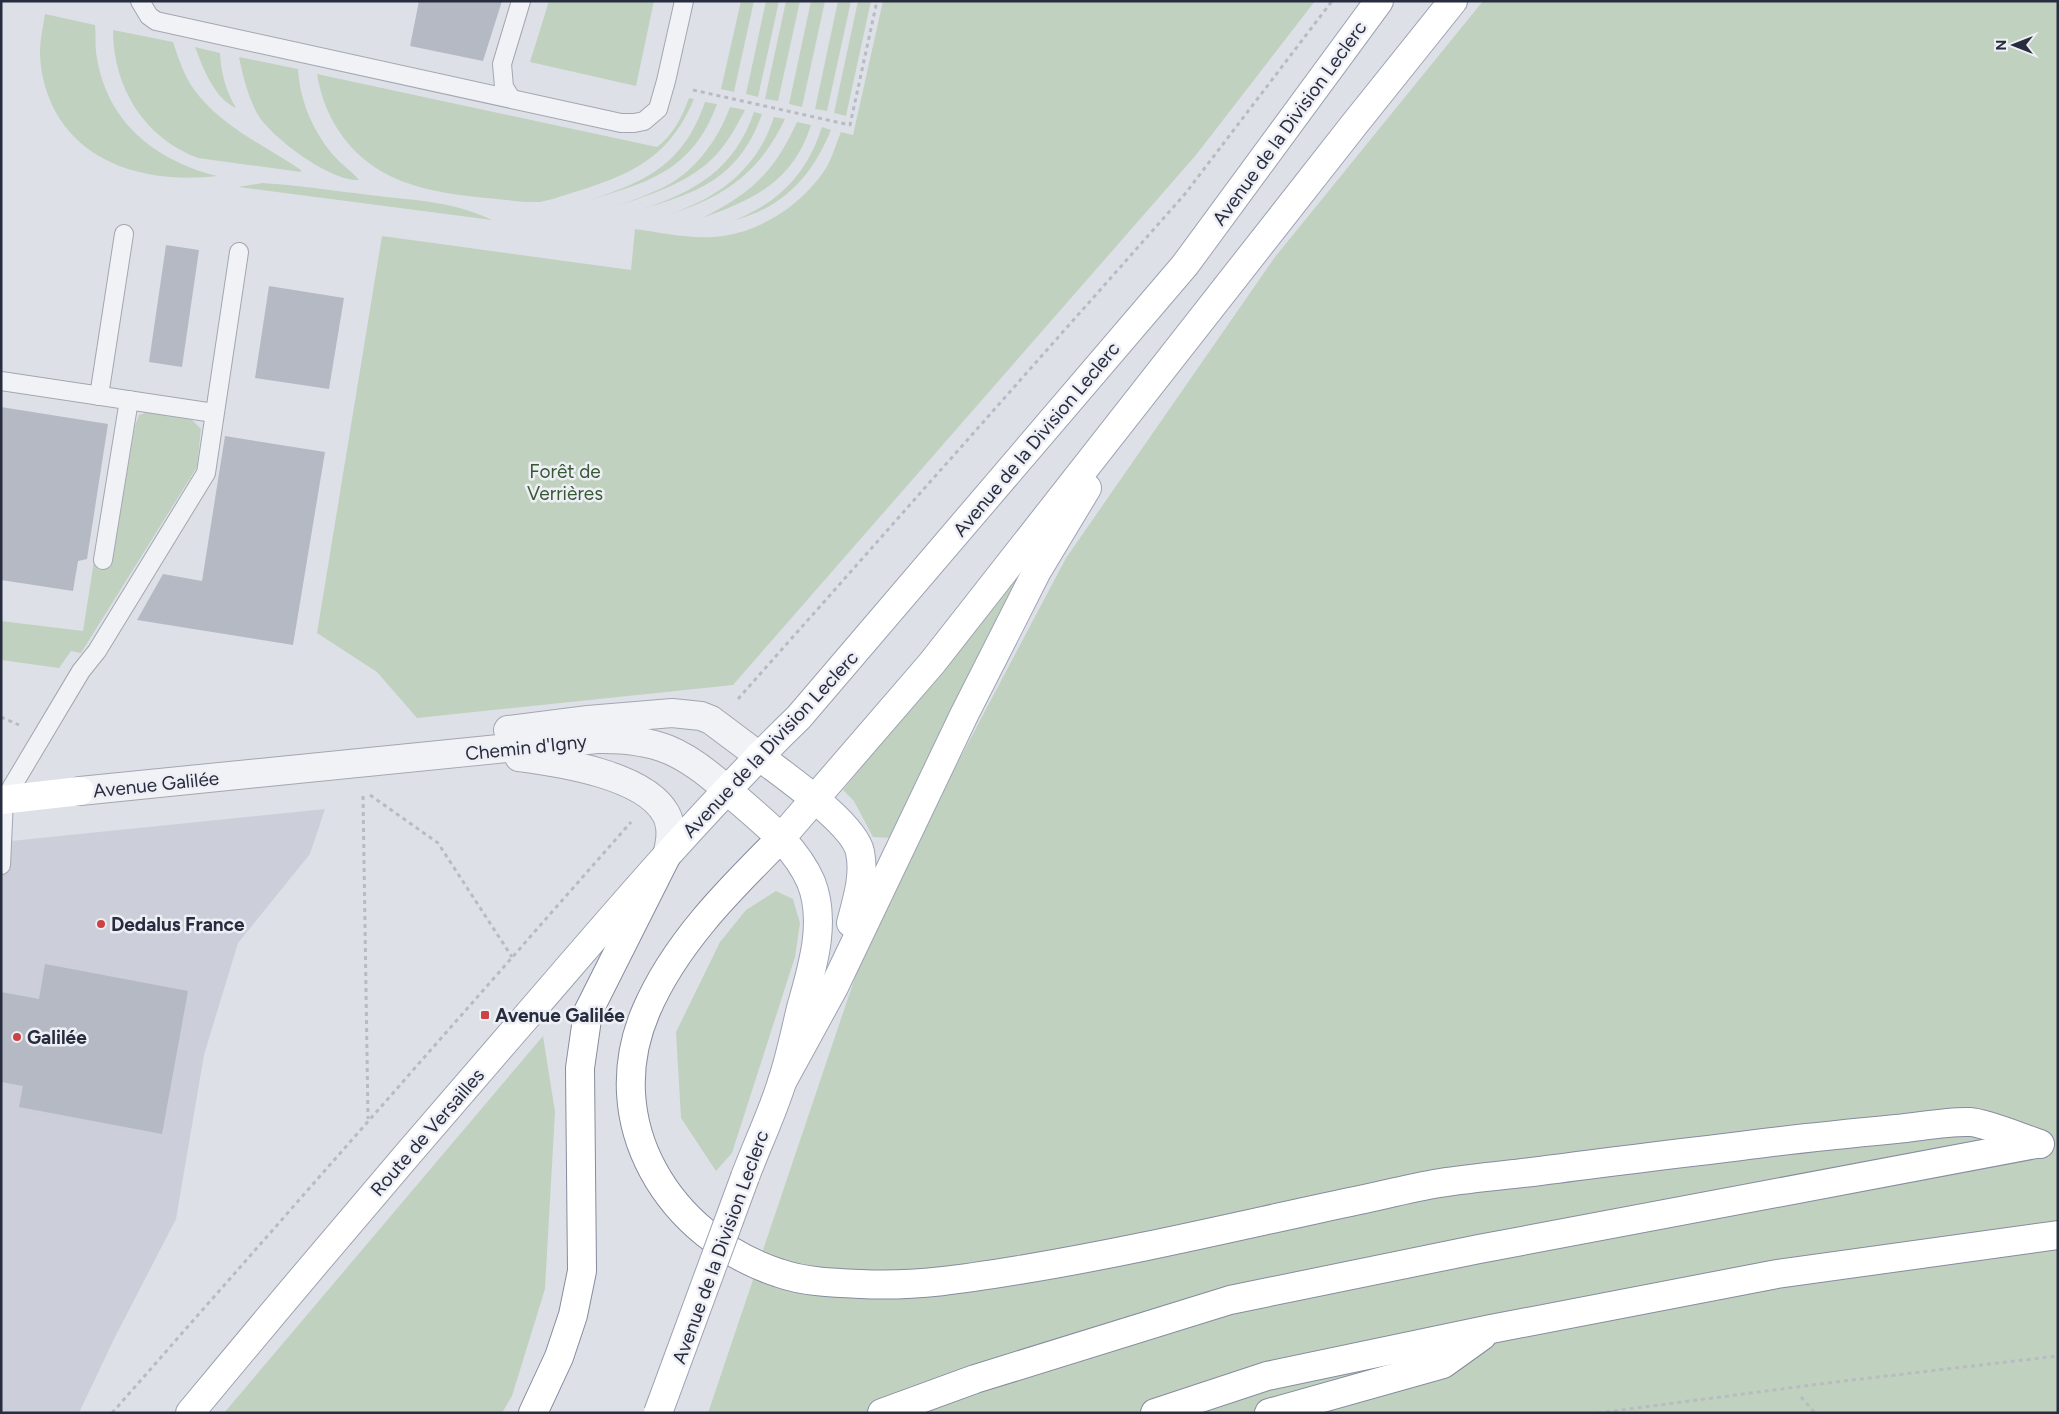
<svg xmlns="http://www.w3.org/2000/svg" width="2059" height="1414" font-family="Figtree,sans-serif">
<rect width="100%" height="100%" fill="#dee0e7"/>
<!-- built -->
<path fill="#cccfd9" d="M325 809 310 854 238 943 204 1055 176 1219 114 1339 79 1413H1V842Z"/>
<!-- green -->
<g fill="#c1d1bf">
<path d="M549 1H654L636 86 530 62Z"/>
<path d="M741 1H754L734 92 721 89Z"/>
<path d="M766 1H779L758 97 746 94Z"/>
<path d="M786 1H800L778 101 765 99Z"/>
<path d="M811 1H825L802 107 789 104Z"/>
<path d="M838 1H851L827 111 815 109Z"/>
<path d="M858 1H871L846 116 834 113Z"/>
<path d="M883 1H1315L1196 155 733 685 417 718 377 672 317 633 382 236 631 270 635 229C663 233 694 240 723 236 762 230 799 206 822 174 831 163 835 146 841 132L853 135Z"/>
<path d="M1483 1H2058V1413H708L874 921 1066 558 1275 257Z"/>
<path d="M45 14 95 25C96 34 95 43 96 52 105 121 154 160 217 176 155 183 84 169 53 107 45 90 40 71 40 52 40 39 43 27 45 14Z"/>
<path d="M113 30 173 42C178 57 184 75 193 88 220 126 264 145 301 170V172L198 158C144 138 113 87 113 30Z"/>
<path d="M195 47 220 53C221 73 226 91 236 108 214 98 203 68 195 47Z"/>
<path d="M239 57 298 69C300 102 314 134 336 158 343 166 352 171 359 180 331 182 272 138 258 115 248 97 243 77 239 57Z"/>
<path d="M317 74 657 147C673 135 682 117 689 98L694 99C665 168 618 178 553 199L540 202H525C459 194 387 196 343 137 329 118 321 98 317 74Z"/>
<path d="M705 102 717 104C692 172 648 182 584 202 645 182 683 166 705 102Z"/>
<path d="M730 107 745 110C739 121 734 131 727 141 701 180 657 192 615 207 631 201 647 195 662 188 694 173 718 140 730 107Z"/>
<path d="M754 112 762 114C740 176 701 192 642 209 696 192 735 168 754 112Z"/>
<path d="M774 117 785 119C760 172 725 197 670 214 720 197 757 169 774 117Z"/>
<path d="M797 122 811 125C793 182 753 200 702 218 750 194 774 173 797 122Z"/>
<path d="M822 127 831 130C812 176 784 207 735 220 780 202 807 173 822 127Z"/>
<path d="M263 183C296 185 329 190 362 194 405 200 452 200 492 220L238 187Z"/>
<path d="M148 412 192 420 201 429 197 467 81 653 71 651 59 668 1 660V621L83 631 94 561 112 563 135 426 139 415Z"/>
<path d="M1034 545 891 838 873 837 854 801 843 790 939 672Z"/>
<path d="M776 891 793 899 800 923 795 957 732 1153 716 1171 681 1118 676 1032 720 942 746 910Z"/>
<path d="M543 1036 555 1112 545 1289 512 1396 502 1413H224Z"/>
</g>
<!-- building -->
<g fill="#b5b9c4">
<path d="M419 1H502L483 61 410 46Z"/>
<path d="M166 245 199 250 182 367 149 362Z"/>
<path d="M269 286 344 298 329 389 255 378Z"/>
<path d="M1 407 108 424 87 559 78 561 73 591 1 580Z"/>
<path d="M225 436 325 452 293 645 137 620 163 574 202 581Z"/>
<path d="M45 964 188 991 162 1134 19 1107 23 1086 1 1082V992L39 999Z"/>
</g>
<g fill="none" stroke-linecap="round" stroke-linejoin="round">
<!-- service casing -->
<g stroke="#a3a6b1" stroke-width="20">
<g id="service">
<path d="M140 1 149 16 156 21 621 123H634L644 121 658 109 666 81 684 1"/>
<path d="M511 98 504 87 502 64 521 1"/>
<path d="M1 381 214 413"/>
<path d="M99 396 124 234"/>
<path d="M103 560 129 400"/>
<path d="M1 865 4 800 81 671 97 651 206 473 239 252"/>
</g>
</g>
<!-- minor casing -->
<g stroke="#a3a6b1" stroke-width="30">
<g id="minor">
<path d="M508 730 588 720 672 713 701 716 711 720 759 756"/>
<path d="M519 757C559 762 645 775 666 814 673 827 671 841 667 855"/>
<path d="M80 791 597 739C656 738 684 751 727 790"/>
</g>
</g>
<!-- primary casing -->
<g stroke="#9da3b3" stroke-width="30">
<g id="primary">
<path d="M759 756C783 775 854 823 860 852 865 876 857 900 851 923"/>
<path d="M727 790C757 817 794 843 811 882 827 922 812 969 801 1008 795 1033 790 1058 782 1082 772 1114 757 1145 745 1177"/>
<path d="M781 838 932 663 1353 126 1453 1"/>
<path d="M782 1082 834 987 964 715 1037 571 1087 488"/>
<path d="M190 1413C301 1279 413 1147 527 1016 615 914 702 811 799 717L1185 265 1379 1"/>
</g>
</g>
<!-- trunk casing -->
<g stroke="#858c9e" stroke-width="30">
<g id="trunk">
<path d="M781 838C730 889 675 943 646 1011 598 1123 669 1237 779 1273 804 1282 834 1283 861 1284 917 1287 970 1278 1025 1269 1134 1251 1242 1225 1350 1202 1380 1196 1409 1188 1440 1183 1473 1178 1507 1175 1540 1171 1607 1162 1674 1154 1741 1146 1793 1139 1844 1134 1896 1129 1918 1127 1949 1121 1970 1122 1986 1123 2022 1138 2040 1144"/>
<path d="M533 1413 559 1357 573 1315 582 1271 580 1068 588 1012 667 855"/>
<path d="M882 1413 975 1379 1230 1300 1479 1249 2036 1144"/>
<path d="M1155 1413 1267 1376 1491 1329 1777 1274 2058 1235"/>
<path d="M1269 1413 1443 1364 1482 1336"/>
</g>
</g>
<!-- path -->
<g stroke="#b8bbc2" stroke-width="3" stroke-dasharray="4 4" stroke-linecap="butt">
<path d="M693 90 850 125 877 1"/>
<path d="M738 699 1185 194 1332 1"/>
<path d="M1 717 19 725"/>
<path d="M370 795 438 843 512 957"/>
<path d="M363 796 368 1119"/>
<path d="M1801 1397 1815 1413"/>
<path d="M112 1413 631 822"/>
<path d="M1598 1413 1835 1382 2058 1356"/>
</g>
<!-- service -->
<use href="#service" stroke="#f0f2f6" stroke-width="18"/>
<!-- minor -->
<use href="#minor" stroke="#f0f2f6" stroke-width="28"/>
<!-- secondary -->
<path stroke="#fff" stroke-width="28" d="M1 800 80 791"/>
<!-- primary -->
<use href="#primary" stroke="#fff" stroke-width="28"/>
<!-- trunk -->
<use href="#trunk" stroke="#fff" stroke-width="28"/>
<!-- primary-bridge casing -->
<g stroke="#9da3b3" stroke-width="30" stroke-linecap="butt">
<path id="primary-bridge" d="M658 1413 745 1177"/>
</g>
<!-- primary-bridge -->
<use href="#primary-bridge" stroke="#fff" stroke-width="28"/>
</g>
<!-- markers -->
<g fill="#cc4345" stroke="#edeff5" stroke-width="2">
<circle cx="101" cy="924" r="5"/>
<rect x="480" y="1010" width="10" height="10" rx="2.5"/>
<circle cx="17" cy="1037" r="5"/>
</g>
<g text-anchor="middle" stroke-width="5" stroke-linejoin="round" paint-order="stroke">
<!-- street labels -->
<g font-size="19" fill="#272c3e" stroke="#edeff5">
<text transform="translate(1289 123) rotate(-54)" y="7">Avenue de la Division Leclerc</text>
<text transform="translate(1036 439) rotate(-50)" y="7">Avenue de la Division Leclerc</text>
<text transform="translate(770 744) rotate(-47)" y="7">Avenue de la Division Leclerc</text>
<text transform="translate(526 747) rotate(-6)" y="7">Chemin d'Igny</text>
<text transform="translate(156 784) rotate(-6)" y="7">Avenue Galilée</text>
<text transform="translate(427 1132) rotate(-49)" y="7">Route de Versailles</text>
<text transform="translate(720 1247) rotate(-70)" y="7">Avenue de la Division Leclerc</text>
</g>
<!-- park labels -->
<g font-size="19" fill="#375935" stroke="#edeff5">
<text x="565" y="478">Forêt de<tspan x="565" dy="22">Verrières</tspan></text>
</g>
<!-- poi labels -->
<g font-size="19" font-weight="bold" fill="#272c3e" stroke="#edeff5" text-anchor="start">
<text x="111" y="931">Dedalus France</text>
<text x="495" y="1022">Avenue Galilée</text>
<text x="27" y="1044">Galilée</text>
</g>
</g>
<!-- border -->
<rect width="2059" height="1414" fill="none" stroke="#272c3e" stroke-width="5"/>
<!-- north arrow -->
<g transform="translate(2014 45) rotate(270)" stroke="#edeff5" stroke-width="4" paint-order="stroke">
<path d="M0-4L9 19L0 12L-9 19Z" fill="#272c3e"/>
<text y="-8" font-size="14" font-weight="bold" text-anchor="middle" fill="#272c3e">N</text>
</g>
</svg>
